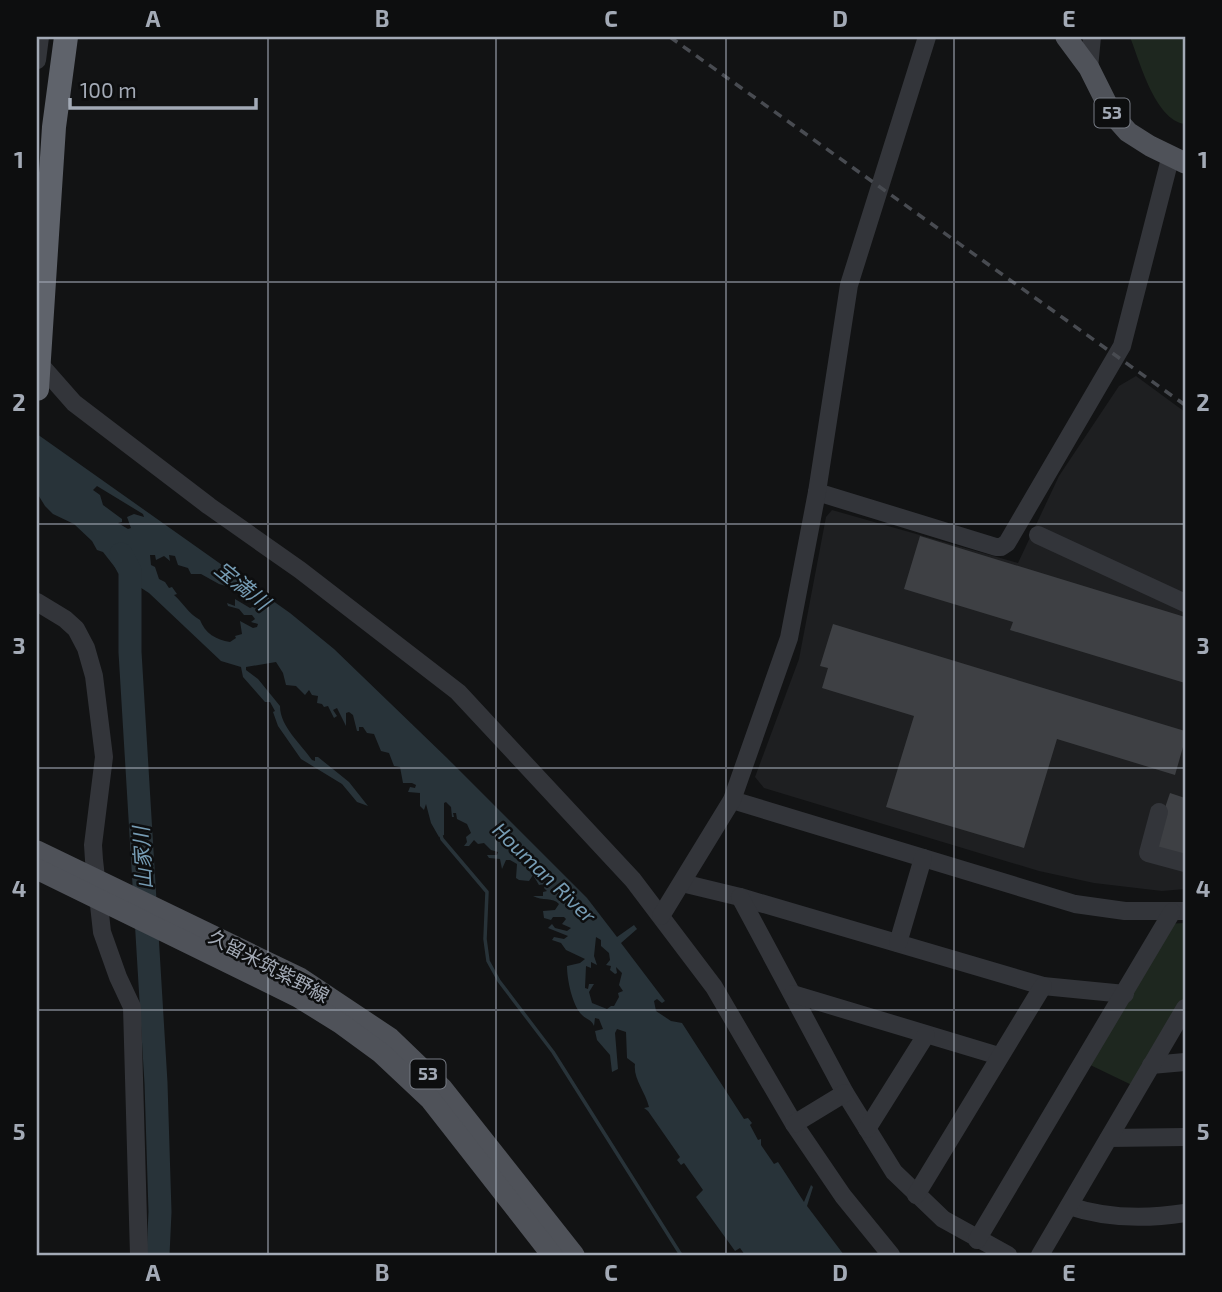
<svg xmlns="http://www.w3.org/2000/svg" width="1222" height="1292" font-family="'Exo 2','Noto Sans JP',sans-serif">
<rect width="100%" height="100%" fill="#121314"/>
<!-- built -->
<path fill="#1e1f21" d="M1136 376 1185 412V889L1162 891 1094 883 1039 871 764 788 755 777 799 659 826 517 832 510 1018 563 1059 476 1119 386Z"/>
<!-- green -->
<g fill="#1e271f">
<path d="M1130 37H1185V124C1155 120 1140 62 1130 37Z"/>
<path d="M1185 923V1006L1138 1088 1084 1062 1165 924Z"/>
</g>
<!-- water -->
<path fill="#283339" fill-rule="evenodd" d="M37 434 290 613 334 649 447 758 587 898 617 937 634 925 637 929 621 943 665 1001 662 1003 657 999 654 1001 656 1011 671 1021 682 1023 744 1119 748 1118 752 1123 750 1125 758 1140 761 1139V1145L774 1164 778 1162 804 1202 811 1185 813 1187 807 1206 844 1255H745L740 1248 735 1251 696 1197 703 1190 684 1163 681 1165 677 1160 680 1157 648 1111 644 1108 649 1107C645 1091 633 1079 635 1064L627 1058 626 1032 617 1029 615 1033 618 1069 612 1072 610 1055 597 1040 595 1031 603 1029 599 1019 595 1018 594 1026C591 1019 587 1020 582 1015 572 1005 567 979 567 966L580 963 585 959 566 950 561 943 552 940 554 937 564 939 568 936 548 928 552 924 555 928 567 931 571 928 562 924 566 919 564 917H553L551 920 544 918 543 911 555 910 559 904C553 897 542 901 533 896H543V892L547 891 544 888 546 884 539 885 533 875 529 881 519 880 516 878 517 864 510 860H506L502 869 500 859 489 858 487 855H497L498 852 491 850 484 843 478 844 474 840 469 846H464L467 842 466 837 471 833 467 824 457 819 456 813H453L454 817H452L451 807 446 802 444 803V835L439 837 431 823 426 804 424 810 420 806V793L408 792 410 787 415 788 416 785 412 783H403L400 767 394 766 389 753 381 751 374 734 367 733 363 727H359V731H357L353 715 349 712 346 713V726L337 708 333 710 337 716 334 718 328 706 324 707 322 704 317 703 318 696 312 695 309 690 305 695 296 686 286 685 283 673 276 662 246 667V670L258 679 280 706C280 727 302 745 312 760L315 761V757H318L349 782 368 806 357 802 342 784 301 759 278 726 273 712 275 711 270 702H265L243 677 241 667 221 661 149 593 121 575 103 552 97 550 92 541 74 524 53 514 45 506 37 493ZM97 486 143 514 144 517 134 514 127 517 131 528 128 529 118 523 122 522V519L103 505 100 495 93 490ZM150 555H155L156 560 164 556 170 561 169 555 175 556 178 565 188 568 191 574H201L219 584 233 588 243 597 254 602 255 606 250 608 235 599V606L227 603 228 606 239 609 244 615H252L255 619 251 622 258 624 257 627 253 628 240 621 242 634 235 636 236 638 230 642C216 640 205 633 200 620 188 613 184 604 174 595L177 594 172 587 169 588 165 582 159 579 155 567 151 565ZM596 937 601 940V946L609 953 610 960 606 965 611 966 610 970 615 974 617 973 616 967 622 973 619 985 623 991 618 993 619 997 614 1006H611L607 1009 592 1003 589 992 594 984H589L588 989 585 988 586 966 591 968V962L597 965 594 956Z"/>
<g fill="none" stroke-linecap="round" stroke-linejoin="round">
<!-- stream -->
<path stroke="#283339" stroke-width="3.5" d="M440 832 442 839 487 892 485 939 488 961 499 981 553 1052 681 1255"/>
<!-- river -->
<path stroke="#283339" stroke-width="23" d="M121 554 130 571V652L156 1083 160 1212 158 1255"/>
</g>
<!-- building -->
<g fill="#3e4044">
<path d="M920 536 1185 617V683L1010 630 1013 622 904 589Z"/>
<path d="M833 624 1185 731V740L1175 775 1057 739 1024 848 886 807 914 716 822 688 828 668 820 666Z"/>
<path d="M1170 793 1185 798V857L1152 846Z"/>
</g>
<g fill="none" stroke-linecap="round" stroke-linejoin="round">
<!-- minor -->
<g stroke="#33353a" stroke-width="18">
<path d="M37 60 40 37"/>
<path d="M1089 68 1092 37"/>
<path d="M37 361 74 403 209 506 300 570 458 692 633 880 714 987 794 1124 843 1196 891 1255"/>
<path d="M817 492 996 547H1001L1007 543 1122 346 1171 155"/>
<path d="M1038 535 1185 603"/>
<path d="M37 602 65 619 76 629 86 648 94 676 104 757 93 845 94 860 102 932 118 977 132 1007 139 1255"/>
<path d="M732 800 1075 904 1125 911H1185"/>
<path d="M1159 812 1148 853 1185 863"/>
<path d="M682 883 740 897 1043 986 1125 994"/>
<path d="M740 897 845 1093 894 1172 943 1219 1008 1255"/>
<path d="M661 916 732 800 789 638 817 492 849 285 927 37"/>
<path d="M898 943 923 858"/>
<path d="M793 994 999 1056"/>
<path d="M1151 1065 1185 1062"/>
<path d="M794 1124 845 1093"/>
<path d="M867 1129 926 1035"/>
<path d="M1109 1138 1185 1137"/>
<path d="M916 1195 1043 986"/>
<path d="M1069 1206C1107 1219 1146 1219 1185 1213"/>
<path d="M977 1240 1172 912"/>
<path d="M1040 1255 1185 1008"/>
</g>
<!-- major -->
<g stroke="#4f5259" stroke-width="21">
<path d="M1066 37 1089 68 1112 114 1128 132 1150 146 1185 163"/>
<path d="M37 851 300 978 390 1038 442 1088 574 1255"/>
<path d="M37 869 298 997 340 1023 381 1053 430 1099 552 1255"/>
</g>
<!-- highway -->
<path stroke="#5f636b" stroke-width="24" d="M37 389 54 127 66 37"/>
<!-- rail -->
<path stroke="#484b51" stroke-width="3.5" stroke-dasharray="9 7" stroke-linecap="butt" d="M670 37 1185 405"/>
</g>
<!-- grid -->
<path fill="none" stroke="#a3aab6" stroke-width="2" stroke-opacity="0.55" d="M268 37V1255M496 37V1255M726 37V1255M954 37V1255M37 282H1185M37 524H1185M37 768H1185M37 1010H1185"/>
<g text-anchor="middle" stroke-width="5" stroke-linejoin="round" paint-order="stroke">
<!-- shield labels -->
<g fill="#0d0e0f" stroke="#767b84" stroke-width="2">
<rect x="1094.5" y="98.5" width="35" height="29" rx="5"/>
<rect x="410.5" y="1059.5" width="35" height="29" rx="5"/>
</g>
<g font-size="18" font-weight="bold" fill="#a3aab6">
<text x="1112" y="119">53</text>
<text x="428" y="1080">53</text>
</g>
<!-- street labels -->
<g font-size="19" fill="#a3aab6" stroke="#0d0e0f">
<text transform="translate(269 966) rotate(28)" y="7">久留米筑紫野線</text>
</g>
<!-- water labels -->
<g font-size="21" font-style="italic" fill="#769cb4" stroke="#0d0e0f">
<text transform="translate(242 586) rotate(39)" y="7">宝満川</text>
<text transform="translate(143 858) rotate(-93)" y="7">山家川</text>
<text transform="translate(544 873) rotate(44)" y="7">Houman River</text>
</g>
</g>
<!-- border -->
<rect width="1222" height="1292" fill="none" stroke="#0d0e0f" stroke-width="77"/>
<!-- scale -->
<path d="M70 98v10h186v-10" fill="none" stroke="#a3aab6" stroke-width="3.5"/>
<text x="80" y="98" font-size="21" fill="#a3aab6" stroke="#0d0e0f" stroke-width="5" paint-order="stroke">100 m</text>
<rect x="38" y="38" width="1146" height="1216" fill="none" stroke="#a3aab6" stroke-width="2.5"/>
<g font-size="23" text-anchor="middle" font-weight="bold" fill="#a3aab6">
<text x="153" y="27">A</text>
<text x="382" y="27">B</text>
<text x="611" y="27">C</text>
<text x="840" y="27">D</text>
<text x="1069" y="27">E</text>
<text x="19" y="168">1</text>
<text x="1203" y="168">1</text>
<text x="19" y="411">2</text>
<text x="1203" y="411">2</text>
<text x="19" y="654">3</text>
<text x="1203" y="654">3</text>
<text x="19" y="897">4</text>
<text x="1203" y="897">4</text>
<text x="19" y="1140">5</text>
<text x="1203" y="1140">5</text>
<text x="153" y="1281">A</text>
<text x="382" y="1281">B</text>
<text x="611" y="1281">C</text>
<text x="840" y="1281">D</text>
<text x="1069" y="1281">E</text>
</g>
</svg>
